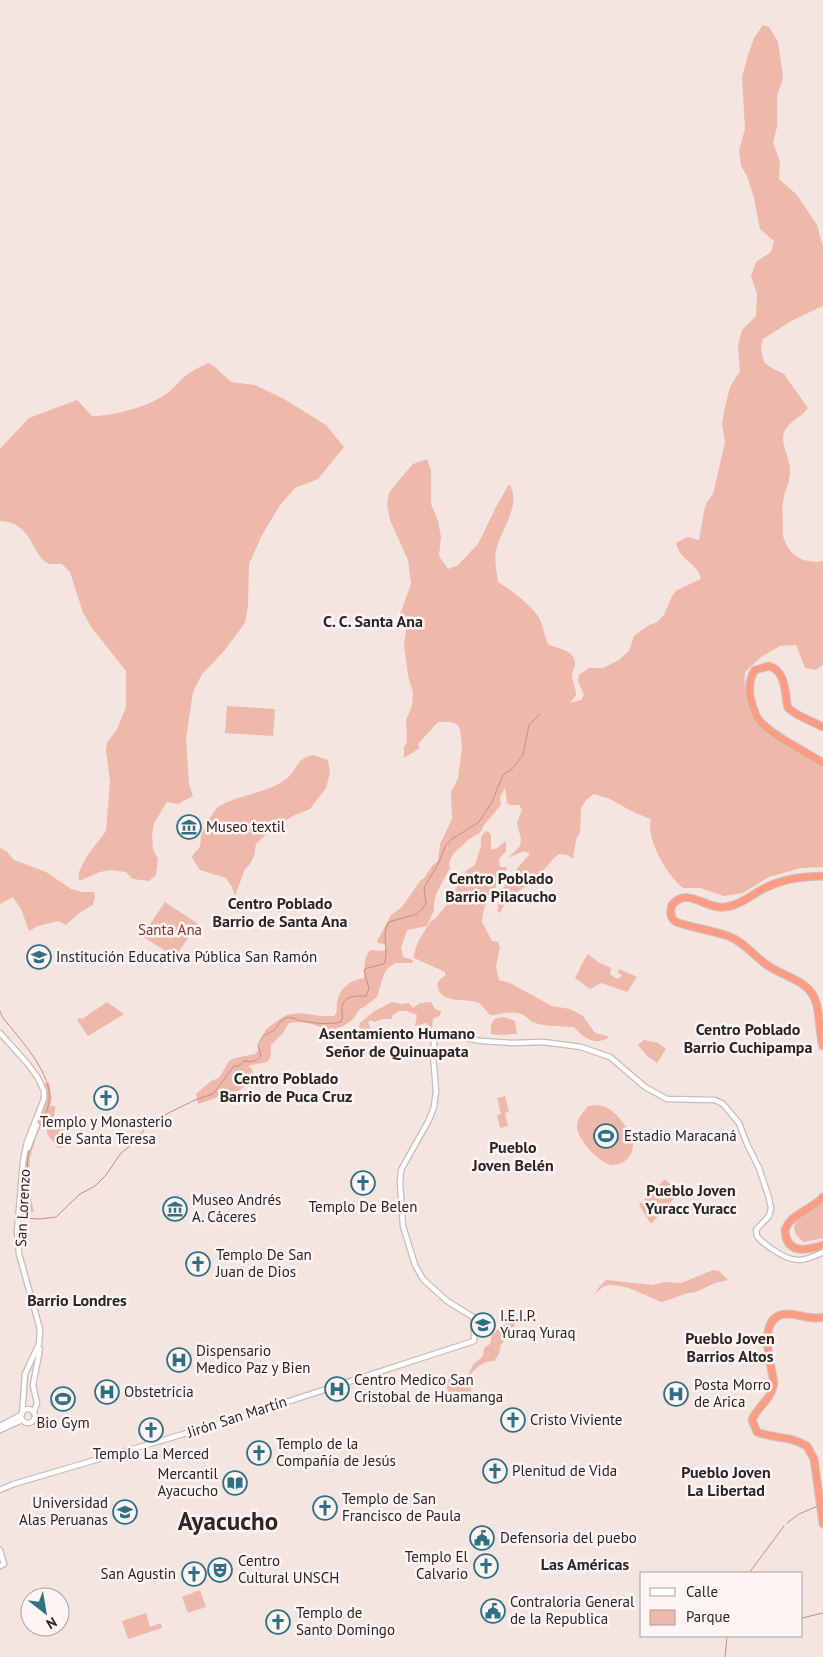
<svg xmlns="http://www.w3.org/2000/svg" width="823" height="1657" font-family="'PT Sans',sans-serif">
<rect width="100%" height="100%" fill="#f5e5e1"/>
<!-- green -->
<g fill="#eeb8aa">
<path d="M763 25 769 27 778 42 783 78 777 96V127L773 142 780 162 779 179 797 195 817 225 823 247V306L793 320 763 339 761 349 764 362 770 367 784 374 808 408C801 418 789 421 784 432 780 443 790 458 790 470 790 481 787 486 784 496 782 505 782 515 783 523 783 528 782 534 784 539 790 557 805 564 823 561V664L816 670 805 668 796 645 780 646 761 657 745 672C744 688 745 703 753 717 759 729 809 757 823 766V867L801 868 769 877 743 893 724 896 700 888H683C668 877 645 838 651 819L635 813 610 799 594 794 586 800 581 808 580 832 576 840 573 859 568 855 559 854C550 861 545 870 537 877 525 889 506 896 500 913L498 912C498 906 498 900 500 895 504 884 521 863 530 854L524 851 508 858 520 846 521 839 517 823 522 810 519 805H510L507 803 505 788 500 797 501 805 496 811 484 825 480 833 469 839 453 854 449 863 450 868 436 894 434 904V910L427 926 407 930 401 948 403 957 413 960 412 963H395L388 968 384 974 377 997 364 1007 360 1009 353 1019 345 1025 331 1031H327C314 1023 303 1021 289 1023L283 1033 271 1045C272 1068 264 1061 248 1066L252 1069 254 1077 240 1090 229 1093H222L216 1098 198 1104 196 1094 211 1081 219 1078 229 1061 235 1058 255 1054 258 1051 261 1039 266 1029 286 1015 301 1013 320 1016H334C338 1011 336 1010 337 1004 339 988 349 981 364 978 365 967 363 959 370 950L383 951 386 949 385 944 378 943 377 941 391 915 402 907 420 881 425 877 432 866 438 861 440 844 452 819 451 792 458 779 462 747 460 729 457 724 451 722H438L418 744 420 748 404 758V747L407 742 406 720 412 706 413 692 408 676 404 644 406 630 400 614 411 584 408 560 390 520 387 505 389 493 400 479 413 464 427 459 431 470V504L438 521 441 537 439 556 448 569 457 566 478 544 496 507 509 484C523 504 500 530 496 551 494 562 497 572 498 582 510 589 537 609 541 622 544 630 544 635 548 644 557 649 576 650 575 664 575 668 572 671 572 676 573 683 576 688 576 695L570 703 581 700 584 695 578 681 579 675 589 668H603L619 660 629 651 634 636 649 625 657 622 664 615 672 596 677 590 701 579C698 563 680 561 676 543L687 537 699 540 704 511 707 502 713 494 725 442 722 423 725 407 730 387 740 371 738 346 742 330 756 316 757 294 751 276 756 262 771 252 774 241 760 229 754 198 747 176 741 166 739 150 745 129 742 77 748 55 754 38Z"/>
<path d="M208 363 215 367 231 382 255 385 284 399 326 425 344 447 318 479 295 488 280 505 262 535 249 564 248 606 245 623 224 651 202 674 193 692 186 738 189 784 193 796 178 804 167 802 154 823 152 834 153 849 158 859 156 875 149 881 133 879 126 872 110 870 100 872 79 881V872L87 856 106 831 110 782 106 751 107 743 117 729 126 707V671L92 628 83 613 70 572 62 564C59 564 54 564 50 564 32 559 33 521 0 521V449L29 418 77 400 92 416C114 416 154 406 171 390 174 388 176 384 179 382 187 373 198 368 208 363Z"/>
<path d="M227 706 275 709 273 736 225 733Z"/>
<path d="M314 755 328 760 330 773 326 788 310 809 293 816 273 828 256 844 254 856 250 864 245 869 235 896 232 887 226 878 200 870 192 858C193 852 198 851 200 846 201 842 200 838 202 834 204 829 214 810 218 807 238 794 267 794 286 779 298 770 295 758 314 755Z"/>
<path d="M485 831 489 832 491 836V850L497 848 506 841V851L499 859 500 867H507L506 871 487 900 483 913 482 922 492 941 498 942 500 947 496 967 499 980 510 983 552 1006 570 1009 583 1016 595 1033 608 1036V1038C593 1046 583 1037 574 1027 560 1026 548 1027 535 1023 529 1021 525 1014 518 1013 508 1011 499 1015 490 1015 487 1012 482 1005 479 1003 468 998 442 1004 438 988 436 982 440 979 445 976V972L414 958C414 945 424 932 431 921L436 918 448 903 466 871 475 865 481 846V837Z"/>
<path d="M0 848 6 851 14 860 46 872 71 889 82 892H94L95 896 93 905 79 913 66 925 58 921 38 926 29 931 21 909 13 897 0 904Z"/>
<path d="M165 902 198 924 175 957 142 936Z"/>
<path d="M588 954 598 962 611 968 610 974 617 979 622 976 618 972 619 969 637 977 627 992 601 983 590 989 575 978C580 970 582 962 588 954Z"/>
<path d="M107 1002 124 1014 88 1036 77 1020 80 1018 82 1019Z"/>
<path d="M392 1002 401 1004 409 1003 413 1008 420 1003 431 1002 435 1009 441 1011C441 1016 438 1017 433 1019L432 1028 426 1023 415 1026 417 1015 406 1011H398L396 1014 394 1013 391 1019H383L375 1022 370 1020 368 1023 373 1033 359 1040 364 1033 359 1027 360 1023 373 1012Z"/>
<path d="M504 1017 515 1021 517 1034 498 1035 491 1034V1025L494 1019Z"/>
<path d="M644 1040 658 1043 666 1049 657 1063 646 1055 638 1045Z"/>
<path d="M49 1082 52 1099 50 1106H55V1108L54 1119 51 1122 45 1117 37 1135 30 1157 27 1208 28 1207 29 1191 34 1212H31L30 1209V1212L23 1211 26 1156 47 1100 44 1084Z"/>
<path d="M505 1096 509 1112 505 1113 508 1126 500 1128 497 1115 501 1114 497 1098Z"/>
<path d="M599 1105C613 1108 619 1118 628 1129 639 1143 632 1165 612 1165 599 1164 577 1138 577 1127 577 1118 583 1113 588 1106Z"/>
<path d="M63 1123 65 1131 62 1139 65 1147 58 1148 47 1134V1127L48 1126 54 1129Z"/>
<path d="M665 1179 679 1193 651 1224 639 1205Z"/>
<path d="M823 1200V1238L804 1242C779 1224 809 1210 823 1200Z"/>
<path d="M713 1270 719 1271 728 1280 715 1283 696 1292 688 1293 662 1302C647 1297 618 1279 603 1287 600 1289 597 1292 594 1295L600 1286 606 1280 653 1285 665 1282 681 1283Z"/>
<path d="M514 1316 518 1320 501 1345 499 1354 494 1361C484 1361 476 1367 470 1375L472 1397 465 1393 450 1397 447 1388 449 1377 456 1374 467 1377 473 1365 483 1356 484 1348 490 1344 492 1335Z"/>
<path d="M200 1590 206 1607 188 1613 182 1597Z"/>
<path d="M146 1613 150 1627 161 1623 162 1628 128 1639 122 1621Z"/>
</g>
<g fill="none" stroke-linecap="round" stroke-linejoin="round">
<!-- stream -->
<g stroke="#c68e7f" stroke-width="1">
<path d="M0 1011 3 1018C19 1038 54 1075 49 1102 47 1114 40 1125 35 1135"/>
<path d="M25 1209 28 1156 30 1148"/>
<path d="M22 1218 40 1219 56 1217 80 1194 95 1186 106 1175 121 1153 134 1143 150 1122 195 1100 213 1094 234 1066H239L244 1061C251 1062 256 1062 261 1056L258 1045C265 1031 264 1037 274 1030 278 1027 279 1021 284 1019 290 1015 296 1020 302 1021 315 1023 328 1025 341 1022 343 1017 342 1015 342 1010 342 995 355 996 366 996L369 989 364 970 367 968 384 964C390 951 380 935 389 922L417 914 423 908 426 903 424 888 438 864 446 845 452 839 479 822 492 802 503 775 512 769 523 755 529 725 540 714"/>
<path d="M787 1523 799 1514 818 1506"/>
<path d="M749 1573 784 1526"/>
<path d="M802 1618 823 1613"/>
<path d="M725 1657 727 1636"/>
</g>
<!-- minor casing -->
<g stroke="#c9bab6" stroke-width="7">
<g id="minor">
<path d="M0 1033 27 1063 38 1078 44 1091V1099L27 1142 23 1162 17 1231 19 1254 40 1329 39 1344 25 1374 22 1414"/>
<path d="M28 1148 37 1125"/>
<path d="M23 1202 24 1173"/>
<circle cx="28" cy="1416" r="7"/>
<path d="M34 1412 37 1403 33 1385 40 1349"/>
<path d="M0 1426 21 1415"/>
<path d="M0 1430 22 1420"/>
<path d="M0 1490 14 1484 231 1420 474 1341V1321L473 1317 447 1301 423 1279 415 1265 403 1226 400 1183 401 1170 429 1120 434 1107 436 1091 433 1054 435 1032 481 1041 514 1043 543 1042 581 1047 610 1057 645 1087 667 1099 715 1100 723 1104 739 1123 747 1144 759 1168 769 1198 771 1208 769 1216 756 1230 757 1236C761 1242 767 1245 772 1249 792 1263 802 1263 823 1252"/>
<path d="M0 1550 4 1564 0 1566"/>
</g>
</g>
<!-- highway casing -->
<g stroke="#c8c7c6" stroke-width="9">
<g id="highway">
<path d="M823 727 798 715 788 708C784 692 787 672 769 666L755 670C749 678 749 687 750 696 752 704 754 713 758 719 770 735 805 751 823 763"/>
<path d="M823 876C802 877 786 878 767 887 753 893 740 906 725 907 706 910 688 886 672 905 670 911 670 918 676 922 693 928 711 930 728 936 743 941 754 956 767 965 782 976 806 980 814 997 821 1011 818 1030 823 1046"/>
<path d="M823 1197C812 1210 791 1213 785 1230 786 1254 806 1251 823 1245"/>
<path d="M823 1317C812 1321 800 1314 788 1314 755 1314 771 1364 774 1383 771 1401 758 1405 752 1420L757 1432C775 1439 788 1435 807 1446L814 1459 823 1524"/>
</g>
</g>
<!-- minor -->
<use href="#minor" stroke="#fff" stroke-width="4.5"/>
<!-- highway -->
<use href="#highway" stroke="#fe9b83" stroke-width="7"/>
</g>
<!-- icons -->
<defs>
<g id="museum-ring" transform="scale(1.25)"><circle r="9.5" fill="#fef4f2" stroke="#307085" stroke-width="1.5"/><path d="M0-6L6-3V-2H-6V-3ZM-5-1h2V3h-2ZM-1-1h2V3h-2ZM3-1h2V3H3ZM-6 4H6V6H-6Z" fill="#307085"/></g>
<g id="school-ring" transform="scale(1.25)"><circle r="9.5" fill="#fef4f2" stroke="#307085" stroke-width="1.5"/><path d="M0-5L7-2L0 1L-7-2ZM-4 1L0 2.5L4 1V4Q0 6-4 4Z" fill="#307085"/></g>
<g id="church-ring" transform="scale(1.25)"><circle r="9.5" fill="#fef4f2" stroke="#307085" stroke-width="1.5"/><path d="M-1.2-6h2.4v3.5h3.3v2.4h-3.3V6h-2.4V-.1h-3.3v-2.4h3.3Z" fill="#307085"/></g>
<g id="stadium-ring" transform="scale(1.25)"><circle r="9.5" fill="#fef4f2" stroke="#307085" stroke-width="1.5"/><path d="M0-5a6.5 5 0 1 0 0 10a6.5 5 0 1 0 0-10ZM-3.5-1.8h7v3.6h-7Z" fill="#307085"/></g>
<g id="hospital-ring" transform="scale(1.25)"><circle r="9.5" fill="#fef4f2" stroke="#307085" stroke-width="1.5"/><path d="M-5-5h3v3.5h4V-5h3V5h-3V1.5h-4V5h-3Z" fill="#307085"/></g>
<g id="library-ring" transform="scale(1.25)"><circle r="9.5" fill="#fef4f2" stroke="#307085" stroke-width="1.5"/><path d="M-6-4Q-3-5.5-.7-3.5V5Q-3 3-6 4ZM6-4Q3-5.5 .7-3.5V5Q3 3 6 4Z" fill="#307085"/></g>
<g id="university-ring" transform="scale(1.25)"><circle r="9.5" fill="#fef4f2" stroke="#307085" stroke-width="1.5"/><path d="M0-5L7-2L0 1L-7-2ZM-4 1L0 2.5L4 1V4Q0 6-4 4Z" fill="#307085"/></g>
<g id="civic-ring" transform="scale(1.25)"><circle r="9.5" fill="#fef4f2" stroke="#307085" stroke-width="1.5"/><path d="M-.6-6.5H3V-4.5H.6V-3L4-1V1h2V6H-6V1h2V-1L-.6-3ZM-1.2 2.5V6h2.4V2.5Z" fill="#307085"/></g>
<g id="theatre-ring" transform="scale(1.25)"><circle r="9.5" fill="#fef4f2" stroke="#307085" stroke-width="1.5"/><path d="M-5-5.5Q0-4 5-5.5V0Q5 5 0 6Q-5 5-5 0ZM-3.3-2.5H-1v1.5H-3.3ZM1-2.5H3.3v1.5H1ZM-2.8 1Q0 5.5 2.8 1Z" fill="#307085"/></g>
</defs>
<g fill-rule="evenodd">
<use href="#museum-ring" x="189" y="827"/>
<use href="#school-ring" x="39" y="957"/>
<use href="#church-ring" x="106" y="1098"/>
<use href="#stadium-ring" x="606" y="1136"/>
<use href="#church-ring" x="363" y="1183"/>
<use href="#museum-ring" x="175" y="1209"/>
<use href="#church-ring" x="198" y="1264"/>
<use href="#school-ring" x="483" y="1325"/>
<use href="#hospital-ring" x="179" y="1360"/>
<use href="#hospital-ring" x="337" y="1389"/>
<use href="#hospital-ring" x="107" y="1392"/>
<use href="#hospital-ring" x="676" y="1394"/>
<use href="#stadium-ring" x="63" y="1399"/>
<use href="#church-ring" x="513" y="1420"/>
<use href="#church-ring" x="151" y="1430"/>
<use href="#church-ring" x="259" y="1453"/>
<use href="#church-ring" x="495" y="1471"/>
<use href="#library-ring" x="235" y="1483"/>
<use href="#church-ring" x="325" y="1508"/>
<use href="#university-ring" x="125" y="1512"/>
<use href="#civic-ring" x="482" y="1538"/>
<use href="#church-ring" x="486" y="1566"/>
<use href="#theatre-ring" x="220" y="1570"/>
<use href="#church-ring" x="194" y="1574"/>
<use href="#civic-ring" x="493" y="1611"/>
<use href="#church-ring" x="278" y="1622"/>
</g>
<g text-anchor="middle" stroke-width="5" stroke-linejoin="round" paint-order="stroke">
<!-- poi labels -->
<g font-size="15" fill="#2c2625" stroke="#fef4f2" text-anchor="start">
<text x="206" y="832">Museo textil</text>
<text x="56" y="962">Institución Educativa Pública San Ramón</text>
<text x="106" y="1127" text-anchor="middle">Templo y Monasterio<tspan x="106" dy="17">de Santa Teresa</tspan></text>
<text x="624" y="1141">Estadio Maracaná</text>
<text x="192" y="1205">Museo Andrés<tspan x="192" dy="17">A. Cáceres</tspan></text>
<text x="363" y="1212" text-anchor="middle">Templo De Belen</text>
<text x="216" y="1260">Templo De San<tspan x="216" dy="17">Juan de Dios</tspan></text>
<text x="500" y="1321">I.E.I.P.<tspan x="500" dy="17">Yuraq Yuraq</tspan></text>
<text x="196" y="1356">Dispensario<tspan x="196" dy="17">Medico Paz y Bien</tspan></text>
<text x="354" y="1385">Centro Medico San<tspan x="354" dy="17">Cristobal de Huamanga</tspan></text>
<text x="694" y="1390">Posta Morro<tspan x="694" dy="17">de Arica</tspan></text>
<text x="124" y="1397">Obstetricia</text>
<text x="530" y="1425">Cristo Viviente</text>
<text x="63" y="1428" text-anchor="middle">Bio Gym</text>
<text x="276" y="1449">Templo de la<tspan x="276" dy="17">Compañía de Jesús</tspan></text>
<text x="151" y="1459" text-anchor="middle">Templo La Merced</text>
<text x="512" y="1476">Plenitud de Vida</text>
<text x="218" y="1479" text-anchor="end">Mercantil<tspan x="218" dy="17">Ayacucho</tspan></text>
<text x="342" y="1504">Templo de San<tspan x="342" dy="17">Francisco de Paula</tspan></text>
<text x="108" y="1508" text-anchor="end">Universidad<tspan x="108" dy="17">Alas Peruanas</tspan></text>
<text x="500" y="1543">Defensoria del puebo</text>
<text x="468" y="1562" text-anchor="end">Templo El<tspan x="468" dy="17">Calvario</tspan></text>
<text x="238" y="1566">Centro<tspan x="238" dy="17">Cultural UNSCH</tspan></text>
<text x="176" y="1579" text-anchor="end">San Agustin</text>
<text x="510" y="1607">Contraloria General<tspan x="510" dy="17">de la Republica</tspan></text>
<text x="296" y="1618">Templo de<tspan x="296" dy="17">Santo Domingo</tspan></text>
</g>
<!-- park labels -->
<g font-size="15" fill="#803928" stroke="#fef4f2">
<text x="170" y="935">Santa Ana</text>
</g>
<!-- street labels -->
<g font-size="15" fill="#2c2625" stroke="#fef4f2">
<text transform="translate(23 1208) rotate(-87)" y="5">San Lorenzo</text>
<text transform="translate(237 1417) rotate(-18)" y="5">Jirón San Martín</text>
</g>
<!-- neighbourhood labels -->
<g font-size="16" font-weight="bold" fill="#2c2625" stroke="#fef4f2">
<text x="373" y="627">C. C. Santa Ana</text>
<text x="501" y="884">Centro Poblado<tspan x="501" dy="18">Barrio Pilacucho</tspan></text>
<text x="280" y="909">Centro Poblado<tspan x="280" dy="18">Barrio de Santa Ana</tspan></text>
<text x="748" y="1035">Centro Poblado<tspan x="748" dy="18">Barrio Cuchipampa</tspan></text>
<text x="397" y="1039">Asentamiento Humano<tspan x="397" dy="18">Señor de Quinuapata</tspan></text>
<text x="286" y="1084">Centro Poblado<tspan x="286" dy="18">Barrio de Puca Cruz</tspan></text>
<text x="513" y="1153">Pueblo<tspan x="513" dy="18">Joven Belén</tspan></text>
<text x="691" y="1196">Pueblo Joven<tspan x="691" dy="18">Yuracc Yuracc</tspan></text>
<text x="77" y="1306">Barrio Londres</text>
<text x="730" y="1344">Pueblo Joven<tspan x="730" dy="18">Barrios Altos</tspan></text>
<text x="726" y="1478">Pueblo Joven<tspan x="726" dy="18">La Libertad</tspan></text>
<text x="585" y="1570">Las Américas</text>
</g>
<!-- town labels -->
<g font-size="25" font-weight="bold" fill="#2c2625" stroke="#fef4f2">
<text x="228" y="1530">Ayacucho</text>
</g>
</g>
<!-- legend -->
<rect x="640" y="1572" width="162" height="65" fill="#fef4f2" stroke="#aaa2a0"/>
<rect x="650" y="1588" width="25" height="8" fill="#ffffff" stroke="#aaa2a0"/>
<text x="686" y="1597" font-size="15" fill="#2c2625">Calle</text>
<rect x="650" y="1610" width="25" height="15" fill="#eeb8aa" stroke="#aaa2a0"/>
<text x="686" y="1622" font-size="15" fill="#2c2625">Parque</text>
<!-- north arrow -->
<g transform="translate(45 1612) rotate(149)"><circle r="24" fill="#fef4f2" stroke="#aaa2a0"/>
<path d="M0-4L9 19L0 12L-9 19Z" fill="#307085"/>
<text y="-8" font-size="14" font-weight="bold" text-anchor="middle" fill="#2c2625">N</text>
</g>
</svg>
